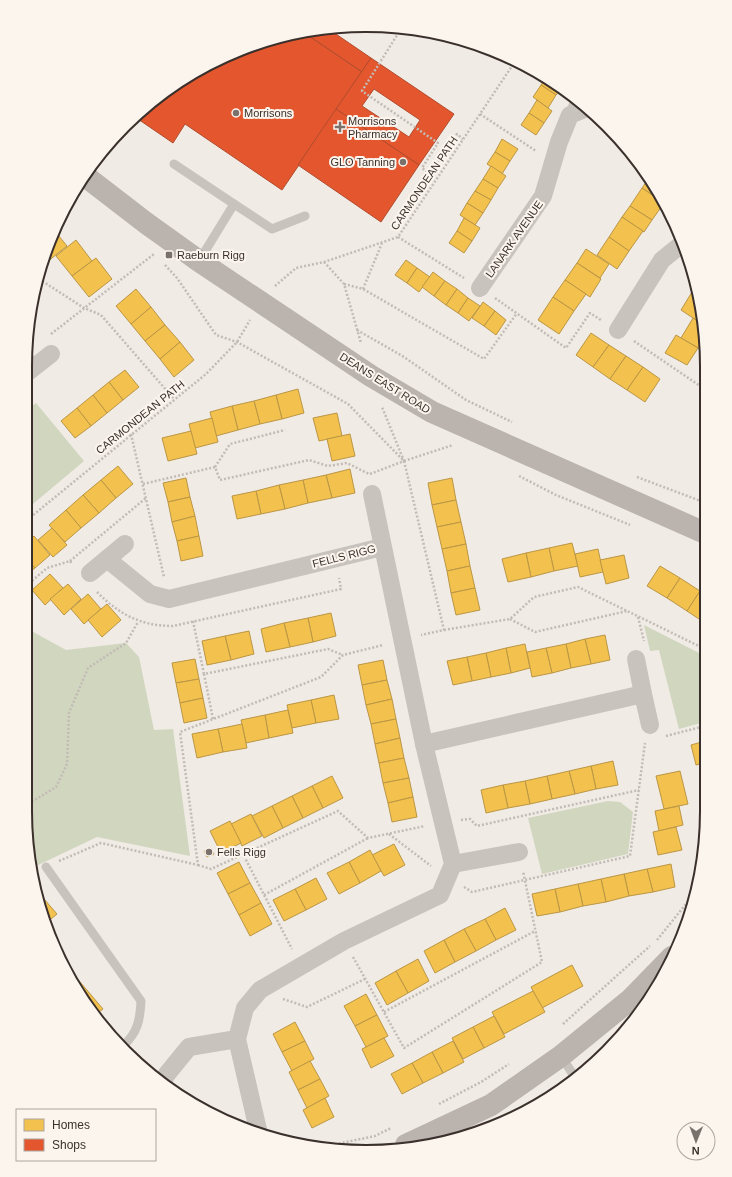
<svg xmlns="http://www.w3.org/2000/svg" width="732" height="1177" font-family="Arial,sans-serif">
<rect width="100%" height="100%" fill="#f0ebe5"/>
<!-- green -->
<g fill="#d1d6bf">
<path d="M36 403 84 461 27 509V410Z"/>
<path d="M644 625 705 656V722L679 729 659 650 650 651Z"/>
<path d="M26 628 66 650 126 643 139 657 154 730 173 729 190 856 97 837 34 867 25 811Z"/>
<path d="M608 801 620 802 633 812 628 854 542 874 528 818Z"/>
</g>
<!-- homes -->
<g fill="#f2c14e" stroke="#bb9644">
<path d="M546 78 562 88 556 95 541 85Z"/>
<path d="M541 85 556 95 548 108 533 97Z"/>
<path d="M537 100 552 111 544 123 529 113Z"/>
<path d="M529 113 544 123 536 135 521 125Z"/>
<path d="M502 139 518 149 510 161 495 152Z"/>
<path d="M495 152 510 161 502 174 487 164Z"/>
<path d="M491 166 506 176 498 188 483 179Z"/>
<path d="M649 178 661 196 664 203 642 188Z"/>
<path d="M483 179 498 188 491 200 475 191Z"/>
<path d="M642 188 664 203 652 220 630 206Z"/>
<path d="M475 191 491 200 483 213 467 203Z"/>
<path d="M467 203 483 213 475 225 460 215Z"/>
<path d="M630 206 652 220 644 232 622 217Z"/>
<path d="M622 217 643 231 629 251 609 237Z"/>
<path d="M464 218 480 228 472 241 457 231Z"/>
<path d="M54 230 67 246 47 262 45 259Z"/>
<path d="M457 231 472 241 464 253 449 243Z"/>
<path d="M609 237 629 251 617 269 597 255Z"/>
<path d="M76 240 92 261 72 276 56 256Z"/>
<path d="M586 249 609 264 600 278 577 263Z"/>
<path d="M96 258 112 279 89 297 72 276Z"/>
<path d="M406 260 417 268 407 283 395 275Z"/>
<path d="M577 263 601 279 590 297 565 280Z"/>
<path d="M417 268 430 277 419 292 407 283Z"/>
<path d="M433 272 445 281 434 296 422 287Z"/>
<path d="M565 280 586 294 574 311 553 297Z"/>
<path d="M445 281 457 289 446 305 434 296Z"/>
<path d="M695 287 697 295 692 292Z"/>
<path d="M136 289 151 307 131 324 116 306Z"/>
<path d="M457 289 468 298 458 313 446 305Z"/>
<path d="M692 292 697 295 702 324 681 310Z"/>
<path d="M553 297 574 311 559 334 538 320Z"/>
<path d="M468 298 480 306 469 321 458 313Z"/>
<path d="M483 302 495 311 484 326 472 318Z"/>
<path d="M151 307 165 325 145 341 131 324Z"/>
<path d="M495 311 506 320 496 335 484 326Z"/>
<path d="M693 318 702 324 706 343 702 350 681 338Z"/>
<path d="M165 325 180 342 160 359 145 341Z"/>
<path d="M591 333 609 345 593 367 576 355Z"/>
<path d="M676 335 698 348 687 365 665 353Z"/>
<path d="M180 342 194 360 174 377 160 359Z"/>
<path d="M609 345 626 356 610 379 593 367Z"/>
<path d="M626 356 643 367 627 390 610 379Z"/>
<path d="M643 367 660 379 645 402 627 390Z"/>
<path d="M125 370 139 387 123 400 109 382Z"/>
<path d="M109 382 123 400 107 413 93 395Z"/>
<path d="M298 389 304 413 282 419 276 395Z"/>
<path d="M93 395 107 413 91 426 77 408Z"/>
<path d="M276 395 282 419 260 424 254 401Z"/>
<path d="M254 401 260 424 238 430 232 406Z"/>
<path d="M232 406 238 430 216 436 210 412Z"/>
<path d="M77 408 91 426 75 438 61 421Z"/>
<path d="M337 413 342 436 319 441 313 418Z"/>
<path d="M212 418 218 442 195 448 189 424Z"/>
<path d="M191 431 197 454 168 461 162 438Z"/>
<path d="M350 434 355 456 332 461 327 439Z"/>
<path d="M118 466 133 484 116 498 101 480Z"/>
<path d="M350 469 355 493 332 498 326 475Z"/>
<path d="M326 475 332 498 308 503 303 480Z"/>
<path d="M186 478 190 497 168 502 163 483Z"/>
<path d="M452 478 456 500 432 505 428 483Z"/>
<path d="M101 480 116 498 99 513 83 495Z"/>
<path d="M303 480 308 503 285 509 279 485Z"/>
<path d="M279 485 285 509 261 514 256 491Z"/>
<path d="M256 491 261 514 237 519 232 496Z"/>
<path d="M83 495 99 513 81 528 66 510Z"/>
<path d="M190 497 195 516 172 522 168 502Z"/>
<path d="M456 500 461 522 437 527 432 505Z"/>
<path d="M66 510 81 528 65 542 49 525Z"/>
<path d="M195 516 199 536 177 541 172 522Z"/>
<path d="M461 522 466 544 442 549 437 527Z"/>
<path d="M52 528 67 545 53 557 38 540Z"/>
<path d="M34 536 50 555 35 568 26 558 27 542Z"/>
<path d="M199 536 203 556 181 561 177 541Z"/>
<path d="M572 543 578 566 554 571 549 548Z"/>
<path d="M466 544 470 566 447 571 442 549Z"/>
<path d="M549 548 554 571 531 577 526 553Z"/>
<path d="M598 549 603 572 580 577 575 554Z"/>
<path d="M526 553 531 577 508 582 502 559Z"/>
<path d="M624 555 629 578 606 584 600 560Z"/>
<path d="M26 558 35 568 26 575Z"/>
<path d="M470 566 475 588 451 593 447 571Z"/>
<path d="M660 566 680 578 667 598 647 586Z"/>
<path d="M50 574 63 588 45 605 32 590Z"/>
<path d="M680 578 700 591 687 611 667 598Z"/>
<path d="M68 584 81 599 64 615 50 599Z"/>
<path d="M475 588 480 610 456 615 451 593Z"/>
<path d="M700 591 705 594V623L687 611Z"/>
<path d="M88 594 101 609 84 624 71 609Z"/>
<path d="M107 604 121 620 102 637 88 620Z"/>
<path d="M331 613 336 636 313 642 308 618Z"/>
<path d="M308 618 313 642 290 647 284 623Z"/>
<path d="M284 623 290 647 266 652 261 629Z"/>
<path d="M249 631 254 654 231 660 225 636Z"/>
<path d="M605 635 610 660 591 664 585 639Z"/>
<path d="M225 636 231 660 207 665 202 641Z"/>
<path d="M585 639 591 664 571 668 566 644Z"/>
<path d="M525 644 530 668 511 673 506 648Z"/>
<path d="M566 644 571 668 552 673 546 648Z"/>
<path d="M506 648 511 673 491 677 486 653Z"/>
<path d="M546 648 552 673 532 677 527 652Z"/>
<path d="M486 653 491 677 472 681 467 657Z"/>
<path d="M467 657 472 681 453 685 447 661Z"/>
<path d="M195 659 199 679 176 683 172 663Z"/>
<path d="M383 660 387 680 362 685 358 665Z"/>
<path d="M199 679 203 698 180 703 176 683Z"/>
<path d="M387 680 392 699 366 705 362 685Z"/>
<path d="M334 695 339 719 316 723 311 700Z"/>
<path d="M203 698 207 718 184 723 180 703Z"/>
<path d="M392 699 396 719 371 724 366 705Z"/>
<path d="M311 700 316 723 292 728 287 705Z"/>
<path d="M288 710 293 733 269 738 265 715Z"/>
<path d="M265 715 269 738 246 743 241 720Z"/>
<path d="M396 719 400 738 375 744 371 724Z"/>
<path d="M242 724 247 748 223 752 218 729Z"/>
<path d="M218 729 223 752 197 758 192 734Z"/>
<path d="M400 738 404 758 379 763 375 744Z"/>
<path d="M705 741 704 763 696 765 691 745Z"/>
<path d="M404 758 409 778 383 783 379 763Z"/>
<path d="M613 761 618 785 596 789 591 766Z"/>
<path d="M591 766 596 789 575 794 569 771Z"/>
<path d="M569 771 575 794 552 799 547 776Z"/>
<path d="M680 771 688 804 664 809 656 776Z"/>
<path d="M332 776 343 798 323 808 312 786Z"/>
<path d="M547 776 552 799 530 804 525 781Z"/>
<path d="M409 778 413 797 388 803 383 783Z"/>
<path d="M525 781 530 804 508 808 503 785Z"/>
<path d="M503 785 508 808 486 813 481 790Z"/>
<path d="M312 786 323 808 303 818 292 796Z"/>
<path d="M292 796 303 818 283 828 272 806Z"/>
<path d="M413 797 417 817 392 822 388 803Z"/>
<path d="M272 806 283 828 264 838 252 816Z"/>
<path d="M679 806 683 825 659 831 655 811Z"/>
<path d="M251 814 262 836 242 846 231 824Z"/>
<path d="M230 821 241 843 221 853 210 831Z"/>
<path d="M676 827 682 850 658 855 653 832Z"/>
<path d="M394 844 405 865 384 876 372 855Z"/>
<path d="M211 848 214 854 207 857 204 851Z"/>
<path d="M370 850 381 871 360 883 349 862Z"/>
<path d="M239 862 250 883 228 894 217 873Z"/>
<path d="M349 862 360 883 339 894 327 873Z"/>
<path d="M671 864 675 887 653 892 647 869Z"/>
<path d="M647 869 653 892 629 896 624 874Z"/>
<path d="M624 874 629 896 606 902 601 879Z"/>
<path d="M316 878 327 899 306 910 295 889Z"/>
<path d="M601 879 606 902 583 906 578 884Z"/>
<path d="M250 883 261 903 239 915 228 894Z"/>
<path d="M578 884 583 906 560 912 555 889Z"/>
<path d="M295 889 306 910 284 921 273 900Z"/>
<path d="M555 889 560 912 537 916 532 894Z"/>
<path d="M38 892 57 914 45 924 43 920Z"/>
<path d="M261 903 272 924 250 936 239 915Z"/>
<path d="M505 908 516 930 496 940 485 919Z"/>
<path d="M485 919 496 940 476 951 464 929Z"/>
<path d="M464 929 476 951 455 962 444 940Z"/>
<path d="M444 940 455 962 435 973 424 951Z"/>
<path d="M418 959 429 981 408 993 396 971Z"/>
<path d="M572 965 583 986 542 1008 531 987Z"/>
<path d="M69 969 103 1009 94 1016Z"/>
<path d="M396 971 408 993 387 1005 375 983Z"/>
<path d="M533 991 545 1012 504 1034 492 1012Z"/>
<path d="M366 994 377 1015 355 1026 344 1006Z"/>
<path d="M377 1015 388 1036 366 1047 355 1026Z"/>
<path d="M494 1016 505 1037 484 1048 473 1027Z"/>
<path d="M295 1022 305 1041 282 1052 273 1034Z"/>
<path d="M473 1027 484 1048 463 1059 452 1038Z"/>
<path d="M384 1038 394 1056 371 1068 362 1049Z"/>
<path d="M305 1041 314 1059 292 1071 282 1052Z"/>
<path d="M453 1041 464 1062 443 1073 432 1052Z"/>
<path d="M432 1052 443 1073 423 1083 412 1063Z"/>
<path d="M310 1061 320 1079 298 1090 289 1072Z"/>
<path d="M412 1063 423 1083 402 1094 391 1074Z"/>
<path d="M320 1079 329 1096 307 1108 298 1090Z"/>
<path d="M325 1098 334 1117 312 1128 303 1110Z"/>
</g>
<!-- shops -->
<g fill="#e4572e" stroke="#b14b2d" fill-rule="evenodd">
<path d="M321 28H327L371 58 362 72 303 32Z"/>
<path d="M303 32 362 72 282 190 185 124 173 143 135 117 141 110 195 71 256 43Z"/>
<path d="M371 58 454 114 419 165 336 109ZM374 89 420 120 409 137 362 106Z"/>
<path d="M336 109 419 165 381 222 298 165Z"/>
</g>
<g fill="none" stroke-linecap="round" stroke-linejoin="round">
<!-- path -->
<g stroke="#c2bbb6" stroke-width="2.5" stroke-dasharray="2 2" stroke-linecap="butt">
<path d="M393 27 399 32 362 91 438 143 422 168 430 174 457 134 463 139"/>
<path d="M480 114 536 151"/>
<path d="M398 237 464 278"/>
<path d="M324 262 344 284 361 343"/>
<path d="M165 265 177 278 216 335 237 342 348 404 404 461 444 630 421 635"/>
<path d="M39 279 84 308 101 315 174 399"/>
<path d="M344 284 363 289 484 359 517 313"/>
<path d="M275 286 296 268 324 262 398 237 516 60"/>
<path d="M363 289 382 243"/>
<path d="M495 298 566 348 590 313 601 320"/>
<path d="M357 330 404 357 466 400 512 422"/>
<path d="M51 334 154 254"/>
<path d="M634 341 706 390"/>
<path d="M131 434 164 577"/>
<path d="M404 461 453 445"/>
<path d="M215 467 230 444 285 430"/>
<path d="M370 474 404 461 382 407"/>
<path d="M519 476 556 495 630 525"/>
<path d="M637 477 706 503"/>
<path d="M143 484 215 467 220 480 309 460 328 466 347 463 369 474"/>
<path d="M27 520 206 374 237 342 250 320"/>
<path d="M70 561 146 498"/>
<path d="M26 586 47 568 70 561 72 564"/>
<path d="M97 592C119 614 140 626 173 626L341 589 339 578"/>
<path d="M638 617 644 641"/>
<path d="M510 619 535 632 627 611"/>
<path d="M193 621 204 674"/>
<path d="M444 630 510 619 534 597 578 587 705 649"/>
<path d="M213 719 204 674 328 649 343 655"/>
<path d="M666 736 705 726"/>
<path d="M25 806 56 787 67 764 69 713 88 668 126 643 138 622"/>
<path d="M461 820 470 819 477 826 639 790"/>
<path d="M389 834 431 866"/>
<path d="M244 856 292 949"/>
<path d="M59 861 101 843 198 865 180 732 321 677 343 655 383 645"/>
<path d="M198 865 211 869 338 811 368 838 425 826"/>
<path d="M464 887 472 892 630 856 645 743"/>
<path d="M264 895 368 838"/>
<path d="M657 940 694 894"/>
<path d="M353 957 404 1048 542 962 523 871"/>
<path d="M283 999 307 1007 365 979"/>
<path d="M384 1012 535 931"/>
<path d="M563 1024 650 946"/>
<path d="M439 1104 481 1082 509 1064"/>
<path d="M327 1146 375 1136 391 1128"/>
</g>
<!-- lane -->
<g stroke="#c9c3be" stroke-width="9">
<path d="M570 114 576 97"/>
<path d="M119 133 120 134"/>
<path d="M174 164 234 204"/>
<path d="M199 261 234 204 272 229 305 216"/>
<path d="M46 867 141 1001C140 1020 138 1032 123 1046"/>
<path d="M561 1056 576 1079"/>
</g>
<!-- street -->
<g stroke="#c9c3be" stroke-width="18">
<path d="M480 288 543 196 559 142 570 115 587 108"/>
<path d="M618 330 662 260 683 243"/>
<path d="M28 372 51 354"/>
<path d="M107 559 125 544"/>
<path d="M90 573 107 559 150 594 169 599 382 547"/>
<path d="M636 659 643 694"/>
<path d="M424 744 643 694 650 725"/>
<path d="M453 864 519 852"/>
<path d="M162 1083 167 1074 189 1047 237 1039"/>
<path d="M259 1134 237 1039 245 1008 260 990 344 941 440 895 453 864 424 744 372 494"/>
</g>
<!-- secondary -->
<g stroke="#bab3ae" stroke-width="22">
<path d="M85 176 146 223 199 261 371 376 432 412 705 533"/>
<path d="M406 1145 491 1105 561 1056 631 999 672 957"/>
</g>
</g>
<!-- markers -->
<g fill="#7a716c" stroke="#fbf5ee" stroke-width="1.5">
<circle cx="236" cy="113" r="4"/>
<path d="M338 121h4v4h4v4h-4v4h-4v-4h-4v-4h4z"/>
<circle cx="403" cy="162" r="4"/>
<rect x="165" y="251" width="8" height="8" rx="2"/>
<circle cx="209" cy="852" r="4"/>
</g>
<g text-anchor="middle" stroke-width="4" stroke-linejoin="round" paint-order="stroke">
<!-- poi labels -->
<g font-size="11" fill="#3b302b" stroke="#fbf5ee" text-anchor="start">
<text x="244" y="117">Morrisons</text>
<text x="348" y="125">Morrisons<tspan x="348" dy="13">Pharmacy</tspan></text>
<text x="395" y="166" text-anchor="end">GLO Tanning</text>
<text x="177" y="259">Raeburn Rigg</text>
<text x="217" y="856">Fells Rigg</text>
</g>
<!-- street labels -->
<g font-size="11" fill="#3b302b" stroke="#fbf5ee">
<text transform="translate(424 183) rotate(-56)" y="4">CARMONDEAN PATH</text>
<text transform="translate(514 239) rotate(-55)" y="4">LANARK AVENUE</text>
<text transform="translate(385 383) rotate(32)" y="4">DEANS EAST ROAD</text>
<text transform="translate(140 417) rotate(-39)" y="4">CARMONDEAN PATH</text>
<text transform="translate(344 556) rotate(-14)" y="4">FELLS RIGG</text>
</g>
</g>
<!-- crop -->
<path d="M0 0H732V1177H0ZM366 32H366A334 334 0 0 1 700 366V811A334 334 0 0 1 366 1145H366A334 334 0 0 1 32 811V366A334 334 0 0 1 366 32Z" fill="#fbf5ee" fill-rule="evenodd"/>
<path fill="none" stroke="#3b302b" stroke-width="2" d="M366 32H366A334 334 0 0 1 700 366V811A334 334 0 0 1 366 1145H366A334 334 0 0 1 32 811V366A334 334 0 0 1 366 32Z"/>
<!-- legend -->
<rect x="16" y="1109" width="140" height="52" fill="#fbf5ee" stroke="#aea6a0"/>
<rect x="24" y="1119" width="20" height="12" fill="#f2c14e" stroke="#aea6a0"/>
<text x="52" y="1129" font-size="12" fill="#3b302b">Homes</text>
<rect x="24" y="1139" width="20" height="12" fill="#e4572e" stroke="#aea6a0"/>
<text x="52" y="1149" font-size="12" fill="#3b302b">Shops</text>
<!-- north arrow -->
<g transform="translate(696 1141) rotate(181)"><circle r="19" fill="#fbf5ee" stroke="#aea6a0"/>
<path d="M0-3L7 15L0 10L-7 15Z" fill="#7a716c"/>
<text y="-6" font-size="11" font-weight="bold" text-anchor="middle" fill="#3b302b">N</text>
</g>
</svg>
